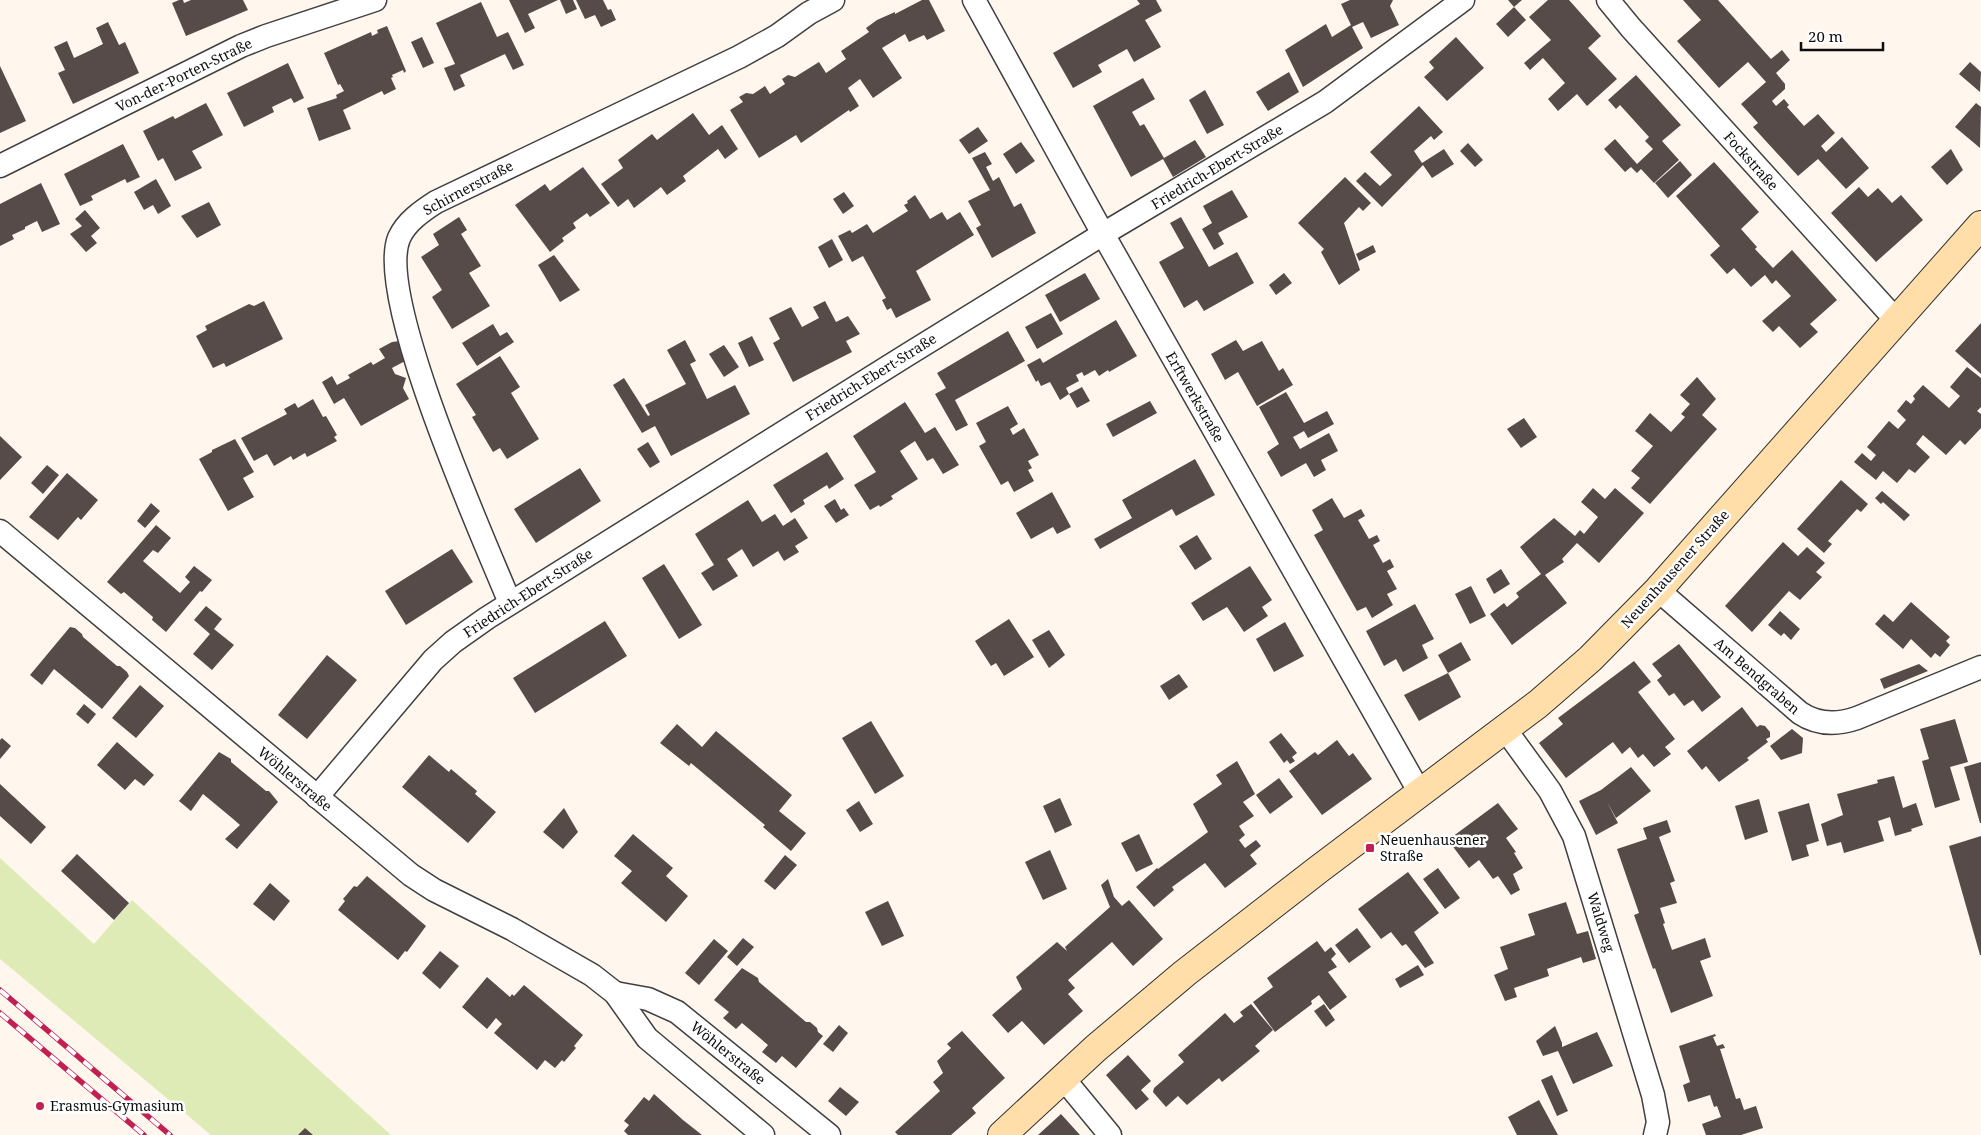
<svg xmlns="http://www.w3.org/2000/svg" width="1981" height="1135" font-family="'Noto Serif',serif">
<rect width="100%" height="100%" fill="#fff7ee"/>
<!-- green -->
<path fill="#dfebb6" d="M0 858 94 944 132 900 391 1135H211L0 959Z"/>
<!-- building -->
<g fill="#564b49">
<path d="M179 0H183L184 3 191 0H243L248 10 186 36 172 3Z"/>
<path d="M509 0H558L528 14 535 28 525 33Z"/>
<path d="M560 0H573L577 9 566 14Z"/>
<path d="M576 0H603L608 10 611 9 616 20 601 27 595 15 585 19Z"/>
<path d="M922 0H929L945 31 927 40 924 35 909 42 905 34 882 48 902 78 873 98 860 79 848 88 859 106 850 112 849 110 801 143 796 135 759 158 730 110 743 102 739 97 746 93 753 94 765 86 770 94 785 84 782 79 788 75 795 77 819 62 826 73 846 59 841 51 869 32 866 28 877 20 895 12V14Z"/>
<path d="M1137 0H1156L1162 11 1145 20 1161 47 1134 62 1127 49 1098 65 1102 72 1073 88 1053 53 1140 4Z"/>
<path d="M1350 0H1393L1390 6 1399 25 1371 38 1363 22 1352 27 1363 48 1303 87 1285 50 1326 24 1332 37 1351 25 1341 4Z"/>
<path d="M1508 0H1522L1514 7Z"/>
<path d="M1548 0H1569L1601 36 1588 48 1617 79 1587 106 1577 94 1558 111 1548 99 1565 83 1543 58 1530 70 1524 63 1551 40 1529 17Z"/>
<path d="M1683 0H1718L1771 59 1782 50 1790 60 1776 73 1785 84V89L1772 101 1776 106 1784 99 1789 105 1787 107 1804 126 1818 114 1835 133 1821 146 1826 152 1842 137 1869 168 1846 189 1818 159 1798 176 1753 127 1758 123 1741 104 1766 82 1748 62 1719 88 1677 41 1701 20Z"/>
<path d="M481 2 497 37 508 32 524 65 513 70 505 54 460 75 465 86 454 91 444 68 455 64 436 23Z"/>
<path d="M1514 7 1526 20 1508 37 1496 24Z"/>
<path d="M108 22 119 45 125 42 139 73 73 104 58 73 65 70 54 47 67 41 74 58 89 51 103 44 96 28Z"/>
<path d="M387 26 406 71 404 73 403 70 392 75 393 77 391 78 396 89 384 95 382 91 343 110 351 129 319 141 307 108 337 98 336 95 344 91 340 84 338 85 324 53 371 32 372 36 378 33 377 30Z"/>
<path d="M422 37 434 63 423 68 411 42Z"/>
<path d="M1456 37 1484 68 1447 101 1424 77 1434 68 1429 62Z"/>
<path d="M1970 62 1981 72 1980 92 1959 74Z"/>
<path d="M288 63 304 98 294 103 291 98 272 107 274 112 244 127 227 93Z"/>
<path d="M0 66 26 121 0 133Z"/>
<path d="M1289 72 1299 92 1268 111 1256 92Z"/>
<path d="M1636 75 1681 125 1662 141 1679 160 1654 183 1641 169 1637 173 1631 167 1625 172 1604 149 1615 139 1637 164 1653 149 1645 141 1649 137 1620 105 1616 109 1608 100Z"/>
<path d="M1143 78 1155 99 1132 112 1140 126 1144 124 1164 158 1195 140 1206 157 1173 177 1163 159 1131 177 1093 106Z"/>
<path d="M1205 90 1224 125 1207 134 1189 100Z"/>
<path d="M206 103 223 135 192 151 202 168 175 181 163 158 158 161 143 131 173 116 175 119Z"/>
<path d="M1976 103 1981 107 1980 148 1955 127Z"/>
<path d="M1419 106 1443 132 1434 140 1431 136 1414 151 1422 163 1444 149 1454 164 1432 178 1423 165 1382 207 1356 181 1365 172 1380 186 1392 175 1370 152Z"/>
<path d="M693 113 709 135 722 125 738 149 725 159 718 149 683 176 686 181 667 195 661 187 634 208 628 199 618 207 601 184 623 168 618 160 652 134 657 140Z"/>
<path d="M978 127 988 141 969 154 959 140Z"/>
<path d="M1021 142 1035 161 1016 174 1003 154Z"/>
<path d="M1468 143 1483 160 1475 167 1460 151Z"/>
<path d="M123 144 140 177 127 183 125 179 91 196 93 200 80 206 64 174Z"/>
<path d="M1951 149 1963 170 1947 185 1931 167Z"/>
<path d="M985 152 992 164 986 167 993 181 999 177 1014 207 1021 203 1036 233 992 258 976 228 981 225 968 201 990 190 972 158Z"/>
<path d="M1680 161 1692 175 1668 198 1655 183Z"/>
<path d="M1714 162 1759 212 1741 229 1757 247 1755 249 1773 268 1792 250 1837 300 1810 324 1818 332 1800 348 1779 326 1773 332 1762 321 1791 296 1776 280 1772 284 1765 275 1751 287 1734 268 1727 274 1710 255 1720 246 1676 196Z"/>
<path d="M583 167 610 203 590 217 587 213 573 223 576 228 562 238 564 241 550 252 515 205 545 184 550 191Z"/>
<path d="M1345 177 1371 203 1363 211 1359 207 1344 223 1360 270 1339 285 1321 252 1324 249 1298 223Z"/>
<path d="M156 179 171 206 158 214 153 205 144 210 134 192Z"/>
<path d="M41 183 60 224 42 232 37 221 25 227V229L12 235 14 239 0 246V204Z"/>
<path d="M1859 187 1868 197 1878 188 1892 203 1901 195 1923 220 1876 262 1831 213Z"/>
<path d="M1232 190 1248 217 1218 233 1224 244 1214 250 1202 229 1212 223 1203 206Z"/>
<path d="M844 192 854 206 843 214 833 199Z"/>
<path d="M915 195 930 219 942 212 947 220 960 212 974 235 916 271 931 300 896 318 891 308 887 310 882 300 886 298 863 256 852 262 838 236 850 230 852 233 867 224 873 233 908 211 904 205 908 203 907 201Z"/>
<path d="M209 202 221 225 197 238 181 216Z"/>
<path d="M85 210 100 228 91 236 97 243 86 252 70 234 82 226 75 219Z"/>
<path d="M459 217 467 230 461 234 481 266 469 273 490 306 452 329 432 297 442 290 421 257 439 245 433 234Z"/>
<path d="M1181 217 1209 267 1237 252 1254 283 1204 311 1197 300 1184 308 1159 262 1184 248 1170 223Z"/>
<path d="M832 239 843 260 829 268 818 247Z"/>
<path d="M1373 245 1376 252 1359 261 1356 254Z"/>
<path d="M554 255 580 290 560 302 538 265Z"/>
<path d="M1085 273 1100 299 1060 322 1045 295Z"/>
<path d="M1284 273 1292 283 1276 295 1269 285Z"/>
<path d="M264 301 283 339 226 367 224 363 213 368 196 336 207 330 205 326 249 304 254 306Z"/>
<path d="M825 301 836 322 848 316 860 334 846 341 852 352 793 382 773 343 780 339 769 318 791 307 802 327 819 318 813 307Z"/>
<path d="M1051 313 1063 334 1037 349 1025 327Z"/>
<path d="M1116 320 1137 356 1109 372 1108 370 1099 376 1095 370 1084 376 1082 372 1076 375 1079 381 1066 388 1069 394 1060 400 1050 382 1041 386 1038 380 1036 382 1027 365 1040 358 1043 363Z"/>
<path d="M1981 323V374L1955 351Z"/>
<path d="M493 324 500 336 507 332 514 342 477 366 462 343Z"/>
<path d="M1008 331 1025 361 955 400 968 425 956 431 935 394 946 388 937 373Z"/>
<path d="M752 336 764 360 749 367 738 343Z"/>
<path d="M685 340 696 361 690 364 707 399 735 385 750 414 671 456 655 426 642 433 613 385 624 378 648 416 650 415 645 405 686 384 667 350Z"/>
<path d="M1236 340 1243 351 1262 341 1279 371 1283 368 1293 385 1257 406 1238 372 1225 380 1211 354Z"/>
<path d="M400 341 407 360 392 368 395 374 406 378 403 388 409 399 361 426 344 398 334 404 322 382 332 376 337 385 350 378 348 375 371 362 373 365 385 358 379 349 392 342Z"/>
<path d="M724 345 739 367 724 377 709 354Z"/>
<path d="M500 356 520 387 511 393 539 439 507 459 500 448 493 452 472 417 476 415 456 384Z"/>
<path d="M1967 367 1981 378V407L1977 411 1981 414V428L1965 445 1960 440 1946 455 1923 435 1916 444 1930 457 1915 473 1909 469 1897 483 1883 471 1876 480 1854 462 1862 453 1871 461 1876 455 1867 447 1889 421 1898 429 1906 420 1897 411 1906 400 1911 404 1915 399 1913 396 1923 385 1949 408 1960 396 1950 387Z"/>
<path d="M1697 377 1716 399 1702 415 1717 429 1650 504 1631 488 1640 478 1631 471 1653 446 1635 431 1650 413 1671 432 1685 417 1681 414 1690 404 1680 395Z"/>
<path d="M1082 387 1090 401 1077 408 1069 394Z"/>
<path d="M1286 392 1304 423 1327 411 1334 424 1308 438 1304 431 1293 437 1300 449 1329 433 1338 451 1321 460 1326 470 1314 477 1306 463 1281 477 1267 452 1279 444 1259 407Z"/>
<path d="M313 399 323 417 326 416 337 435 334 437 337 441 307 457 305 453 293 460 291 456 274 466 267 454 254 461 241 438 287 414 284 409 295 403 298 408Z"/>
<path d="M1150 401 1157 413 1113 437 1106 424Z"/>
<path d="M905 402 925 433 935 427 959 465 943 474 933 458 927 461 915 441 900 451 918 479 891 496 893 499 880 507 879 505 870 510 854 485 876 472 853 436Z"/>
<path d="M1008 406 1018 424 1010 429 1013 435 1024 428 1039 455 1028 461 1032 468 1028 470 1034 481 1014 492 1008 481 1001 485 979 446 986 442 976 423Z"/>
<path d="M1524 418 1537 437 1521 448 1507 429Z"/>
<path d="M0 436 22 457 0 480Z"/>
<path d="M235 439 254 472 243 478 254 497 228 511 199 459 212 452V450Z"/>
<path d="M648 442 660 462 650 468 637 449Z"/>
<path d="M827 452 844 479 829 489 827 485 803 500 805 504 791 513 773 485Z"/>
<path d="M1195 459 1215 495 1176 516 1172 509 1100 549 1094 539 1132 518 1122 500Z"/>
<path d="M47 465 59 475 43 494 31 483Z"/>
<path d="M580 468 601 501 536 543 514 509Z"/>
<path d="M67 473 98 500 81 520 78 517 58 540 29 517Z"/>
<path d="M1841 480 1868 504 1861 512 1857 509 1828 541 1832 544 1824 553 1797 529Z"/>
<path d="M1593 488 1605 499 1615 488 1644 513 1599 563 1577 543 1562 559 1564 562 1545 575 1567 603 1512 645 1490 614 1504 603 1507 607 1519 597 1516 593 1541 574 1520 547 1554 518 1575 536 1580 530 1584 534 1598 517 1581 502Z"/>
<path d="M1882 491 1910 515 1904 521 1883 502 1881 504 1875 498Z"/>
<path d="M1052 492 1071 527 1057 534 1053 527 1031 539 1016 513Z"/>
<path d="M1332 498 1344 518 1361 509 1365 516 1358 520 1369 539 1377 535 1380 541 1373 545 1383 563 1390 559 1394 567 1387 571 1397 589 1387 594 1393 605 1372 618 1366 607 1357 611 1314 535 1323 530 1312 510Z"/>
<path d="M835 499 841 510 844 508 849 515 836 523 824 506Z"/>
<path d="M748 500 762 522 775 514 783 526 795 518 808 538 795 546 799 552 784 561 778 551 753 567 742 549 727 559 738 576 713 591 701 573 714 565 695 534Z"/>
<path d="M151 503 160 511 145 528 137 521Z"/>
<path d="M156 525 171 538 158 553 153 550 143 561 180 593 190 582 185 577 194 566 212 580 202 592 200 591 166 632 152 620 153 617 124 592 121 594 107 582Z"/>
<path d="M1197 535 1212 559 1195 570 1179 546Z"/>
<path d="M1783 542 1798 556 1807 547 1825 563 1816 572 1822 577 1800 600 1789 591 1752 632 1725 606Z"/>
<path d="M452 549 473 582 406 625 385 591Z"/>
<path d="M664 564 702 625 679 639 642 578Z"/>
<path d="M1250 566 1272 600 1262 607 1268 616 1244 632 1227 607 1203 621 1191 603Z"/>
<path d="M1501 569 1510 584 1494 594 1486 579Z"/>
<path d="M1471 586 1486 616 1470 624 1455 594Z"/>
<path d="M1911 602 1950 637 1946 641 1950 645 1940 657 1935 653 1931 658 1911 639 1903 649 1875 624 1884 614 1893 622Z"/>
<path d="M1415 604 1434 639 1422 645 1428 658 1403 672 1396 659 1384 666 1366 631Z"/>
<path d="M206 606 222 619 214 629 234 645 212 670 193 654 210 634 194 620Z"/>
<path d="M1780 611 1800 629 1791 640 1784 633 1781 636 1768 625Z"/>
<path d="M1009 619 1034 657 1004 676 996 663 991 666 975 641Z"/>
<path d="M605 621 627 656 535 713 513 678Z"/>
<path d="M1285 622 1304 656 1274 672 1256 639Z"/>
<path d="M70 627 75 628 82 634 83 637 117 666H120L127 672 129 676 102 709 54 669 42 685 30 675Z"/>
<path d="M1049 630 1065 655 1049 668 1032 640Z"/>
<path d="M1461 642 1471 660 1448 673 1461 697 1419 721 1404 695 1448 673 1438 655Z"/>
<path d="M1679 644 1721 697 1702 712 1693 700 1684 706 1674 693 1669 696 1657 680 1662 676 1652 664Z"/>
<path d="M327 655 357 680 307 739 278 715Z"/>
<path d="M1634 661 1651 682 1638 692 1675 739 1665 747 1671 754 1654 767 1643 754 1638 758 1630 747 1622 754 1613 742 1566 778 1539 743 1563 724 1558 718Z"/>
<path d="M1919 664 1928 671 1884 689 1880 679Z"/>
<path d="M1179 674 1188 687 1169 700 1160 686Z"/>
<path d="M140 685 164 706 136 738 112 718Z"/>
<path d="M84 704 96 714 88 724 76 714Z"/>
<path d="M1742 707 1757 727 1760 725 1765 726 1770 732V737L1766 739 1768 742 1747 758 1749 760 1719 782 1706 766 1702 770 1687 751Z"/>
<path d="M1955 719 1968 762 1950 767 1960 800 1935 808 1922 761 1929 759 1920 729Z"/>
<path d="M871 721 904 776 875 794 842 738Z"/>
<path d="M677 724 702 747 716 731 792 795 779 811 806 833 791 851 763 827 765 825 691 763 689 766 660 743Z"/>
<path d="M1792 729 1803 738 1802 753 1781 760 1770 746Z"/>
<path d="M1281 733 1297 753 1292 757 1295 761 1290 764 1287 760 1284 763 1269 742Z"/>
<path d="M2 738 11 746 0 759V740Z"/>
<path d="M1337 740 1349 756 1353 753 1372 779 1322 815 1289 771 1315 752 1318 755Z"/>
<path d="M117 742 154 775 144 786 135 779 125 790 97 765Z"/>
<path d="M219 752 231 759V762L266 791H269L278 802 237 849 225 839 240 825 232 818 203 794 191 811 179 801Z"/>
<path d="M429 755 449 772 451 769 477 791 475 794 496 812 468 843 402 787Z"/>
<path d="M1237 761 1255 794 1243 802 1254 816 1239 826 1245 835 1239 840 1245 848 1256 840 1261 846 1250 855 1257 864 1225 888 1205 863 1172 887 1174 890 1154 907 1136 887 1157 868 1158 869 1208 832 1193 804 1222 784 1216 775Z"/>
<path d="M1981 762V823H1980L1964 767Z"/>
<path d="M1631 767 1651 791 1616 818 1607 802 1618 823 1596 835 1579 801 1601 790Z"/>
<path d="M1894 776 1903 808 1916 803 1923 825 1911 829 1912 831 1895 836 1890 817 1878 821 1884 841 1844 853 1841 842 1827 846 1821 824 1843 815 1837 794 1878 783 1877 780Z"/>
<path d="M1279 778 1293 797 1270 814 1256 795Z"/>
<path d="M0 784 46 827 31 844 0 816Z"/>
<path d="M1060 798 1072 825 1055 833 1043 806Z"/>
<path d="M1759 799 1768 832 1745 840 1735 806Z"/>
<path d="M859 801 873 824 860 832 846 810Z"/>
<path d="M1498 803 1518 829 1506 838 1516 852 1514 853 1523 868 1513 874 1520 890 1511 895 1498 876 1493 879 1479 860 1469 868 1448 840Z"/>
<path d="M1809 803 1819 841 1806 845 1809 856 1792 861 1778 812Z"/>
<path d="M564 808 578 832 563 849 543 832Z"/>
<path d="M1667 820 1671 832 1659 837 1675 881 1670 883 1677 903 1660 908 1665 923 1663 924 1672 950 1705 938 1711 957 1700 961 1713 996 1671 1013 1655 968 1653 969 1634 915 1639 913 1617 849 1647 839 1643 828Z"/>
<path d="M633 834 673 868 666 876 688 896 666 922 621 883 632 871 614 856Z"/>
<path d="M1139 834 1153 864 1136 872 1121 843Z"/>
<path d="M1981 836V955H1980L1949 846Z"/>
<path d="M1050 850 1067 889 1043 900 1025 862Z"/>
<path d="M77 854 129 903 114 920 61 871Z"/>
<path d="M785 855 797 865 775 890 764 881Z"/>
<path d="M1438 868 1460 898 1445 909 1423 879Z"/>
<path d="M1408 872 1439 913 1414 932 1434 963 1425 968 1406 944 1402 946 1391 932 1381 939 1358 909Z"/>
<path d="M367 876 426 926 407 952 405 951 398 960 338 910 345 901 343 899 354 886 357 887Z"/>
<path d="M1108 879 1114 897 1122 906 1129 900 1163 939 1133 966 1112 942 1068 980 1075 988 1068 994 1083 1011 1044 1045 1022 1021 1008 1033 992 1015 1022 989 1016 977 1057 942 1067 951 1065 947 1110 907 1101 885Z"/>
<path d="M270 883 290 901 274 921 253 904Z"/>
<path d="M888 901 904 936 882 946 865 912Z"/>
<path d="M1566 902 1577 934 1588 931 1596 959 1583 963 1581 957 1547 969 1549 976 1514 988 1517 997 1505 1001 1494 975 1508 969 1500 947 1535 935 1528 914Z"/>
<path d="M1357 928 1371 947 1349 963 1335 945Z"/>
<path d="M743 938 754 947 737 966 727 957Z"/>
<path d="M714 939 728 951 699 985 685 973Z"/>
<path d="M1317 941 1325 952 1331 947 1336 954 1331 959 1337 967 1328 972 1347 997 1330 1010 1319 995 1311 1001 1312 1004 1275 1032 1253 1002 1273 987 1267 978Z"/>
<path d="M440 951 459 966 440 989 422 973Z"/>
<path d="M1418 965 1424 975 1400 988 1395 979Z"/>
<path d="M742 968 758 978 759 982 806 1022H810L817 1028 818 1032 823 1036 796 1068 782 1056 776 1063 762 1052 768 1045 742 1023 736 1029 723 1018 729 1012 714 1000Z"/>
<path d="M487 977 510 997 512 994 514 996 524 985 583 1035 574 1046 576 1048 564 1062 562 1060 555 1068 545 1060 537 1070 494 1033 502 1024 496 1018 487 1029 462 1007Z"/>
<path d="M1251 1004 1273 1030 1255 1046 1260 1051 1222 1082 1219 1078 1187 1105 1178 1096 1166 1107 1153 1092 1154 1088 1184 1062 1178 1055 1225 1013 1234 1023 1243 1016 1240 1012Z"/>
<path d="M1324 1004 1335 1020 1326 1027 1314 1011Z"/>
<path d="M839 1025 848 1033 833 1052 823 1044Z"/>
<path d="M1555 1026 1562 1043V1047L1597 1032 1613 1066 1573 1084 1558 1051 1543 1056 1536 1041Z"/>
<path d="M962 1031 1005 1078 972 1108 976 1113 951 1135H898L895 1132 940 1091 933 1082 943 1073 937 1061 951 1048 947 1044Z"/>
<path d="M1715 1034 1716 1036 1713 1037 1717 1046 1723 1044 1725 1048 1720 1049 1736 1099 1740 1098 1744 1110 1756 1106 1763 1128 1741 1135H1706L1702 1124 1721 1117 1717 1106 1714 1107 1710 1095 1688 1102 1683 1085 1690 1082 1679 1046Z"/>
<path d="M1128 1055 1151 1081 1141 1090 1149 1099 1136 1110 1106 1075Z"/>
<path d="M1552 1075 1568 1111 1557 1116 1541 1080Z"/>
<path d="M840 1087 859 1102 846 1116 828 1101Z"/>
<path d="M654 1094 683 1120 702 1135H628L624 1131 629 1125 624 1121 644 1097 649 1101Z"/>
<path d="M1539 1100 1558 1135H1517L1508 1117Z"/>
<path d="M1061 1114 1080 1135H1038Z"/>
<path d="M305 1128 313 1135H298Z"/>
</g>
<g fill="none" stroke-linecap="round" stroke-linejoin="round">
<!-- minor casing -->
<g stroke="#404040" stroke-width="25">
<g id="minor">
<path d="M974 0 1103 234 1420 793"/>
<path d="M1608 0 1631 28 1896 320"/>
<path d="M0 166 241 46 266 36 375 0"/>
<path d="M0 531 411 875 434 890 512 929 592 975 615 993 647 1038 763 1135"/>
<path d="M1658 590 1800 713C1818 725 1837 725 1857 718L1981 667"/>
<path d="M510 603C483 537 375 297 399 238 406 222 422 211 436 202L739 57 777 36 809 13 833 0"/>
<path d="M1505 729 1550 791 1574 836 1653 1095 1658 1122 1655 1135"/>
<path d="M317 797 433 660 453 642 487 618 907 355 1103 234 1325 102 1463 0"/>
<path d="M615 993 648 999 677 1012 829 1135"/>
<path d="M1063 1078 1110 1135"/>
</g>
</g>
<!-- secondary casing -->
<g stroke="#2f2f2f" stroke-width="30">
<path id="secondary" d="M1002 1135 1096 1048 1185 973 1319 869 1538 704 1590 659 1658 590 1981 225"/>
</g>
<!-- minor -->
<use href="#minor" stroke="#fff" stroke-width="22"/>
<!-- secondary -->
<use href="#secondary" stroke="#ffdea9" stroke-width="28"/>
<!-- rail casing -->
<g stroke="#c22053" stroke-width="5.5">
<g id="rail">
<path d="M0 990 170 1135"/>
<path d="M0 1013 144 1135"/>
</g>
</g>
<!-- rail -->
<use href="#rail" stroke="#fff" stroke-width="4" stroke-dasharray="11" stroke-linecap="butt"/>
</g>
<!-- markers -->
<g fill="#c22053" stroke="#fff" stroke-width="2">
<rect x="1365" y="843" width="10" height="10" rx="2.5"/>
<circle cx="40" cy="1106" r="5"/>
</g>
<g text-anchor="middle" stroke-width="5" stroke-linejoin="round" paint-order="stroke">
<!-- street labels -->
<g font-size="14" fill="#0d0d0d" stroke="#fff">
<text transform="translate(184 75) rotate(-26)" y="5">Von-der-Porten-Straße</text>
<text transform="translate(1751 161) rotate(48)" y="5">Fockstraße</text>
<text transform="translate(1217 167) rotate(-31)" y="5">Friedrich-Ebert-Straße</text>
<text transform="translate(468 188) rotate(-28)" y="5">Schirnerstraße</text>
<text transform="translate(871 377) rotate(-32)" y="5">Friedrich-Ebert-Straße</text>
<text transform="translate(1195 397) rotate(60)" y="5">Erftwerkstraße</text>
<text transform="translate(1675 569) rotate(-48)" y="5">Neuenhausener Straße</text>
<text transform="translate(528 593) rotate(-33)" y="5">Friedrich-Ebert-Straße</text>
<text transform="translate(1757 676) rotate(41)" y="5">Am Bendgraben</text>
<text transform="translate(295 779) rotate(40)" y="5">Wöhlerstraße</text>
<text transform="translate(1601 922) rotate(73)" y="5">Waldweg</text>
<text transform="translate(728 1053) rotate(39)" y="5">Wöhlerstraße</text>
</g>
<!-- poi labels -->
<g font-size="14" fill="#0d0d0d" stroke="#fff" text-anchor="start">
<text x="1380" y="845">Neuenhausener<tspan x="1380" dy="16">Straße</tspan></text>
<text x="50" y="1111">Erasmus-Gymasium</text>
</g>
</g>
<!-- scale -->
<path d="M1801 42v8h82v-8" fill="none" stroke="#0d0d0d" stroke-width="2.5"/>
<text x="1808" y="42" font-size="15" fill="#0d0d0d" stroke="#ffffff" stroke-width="4" paint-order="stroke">20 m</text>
</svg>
